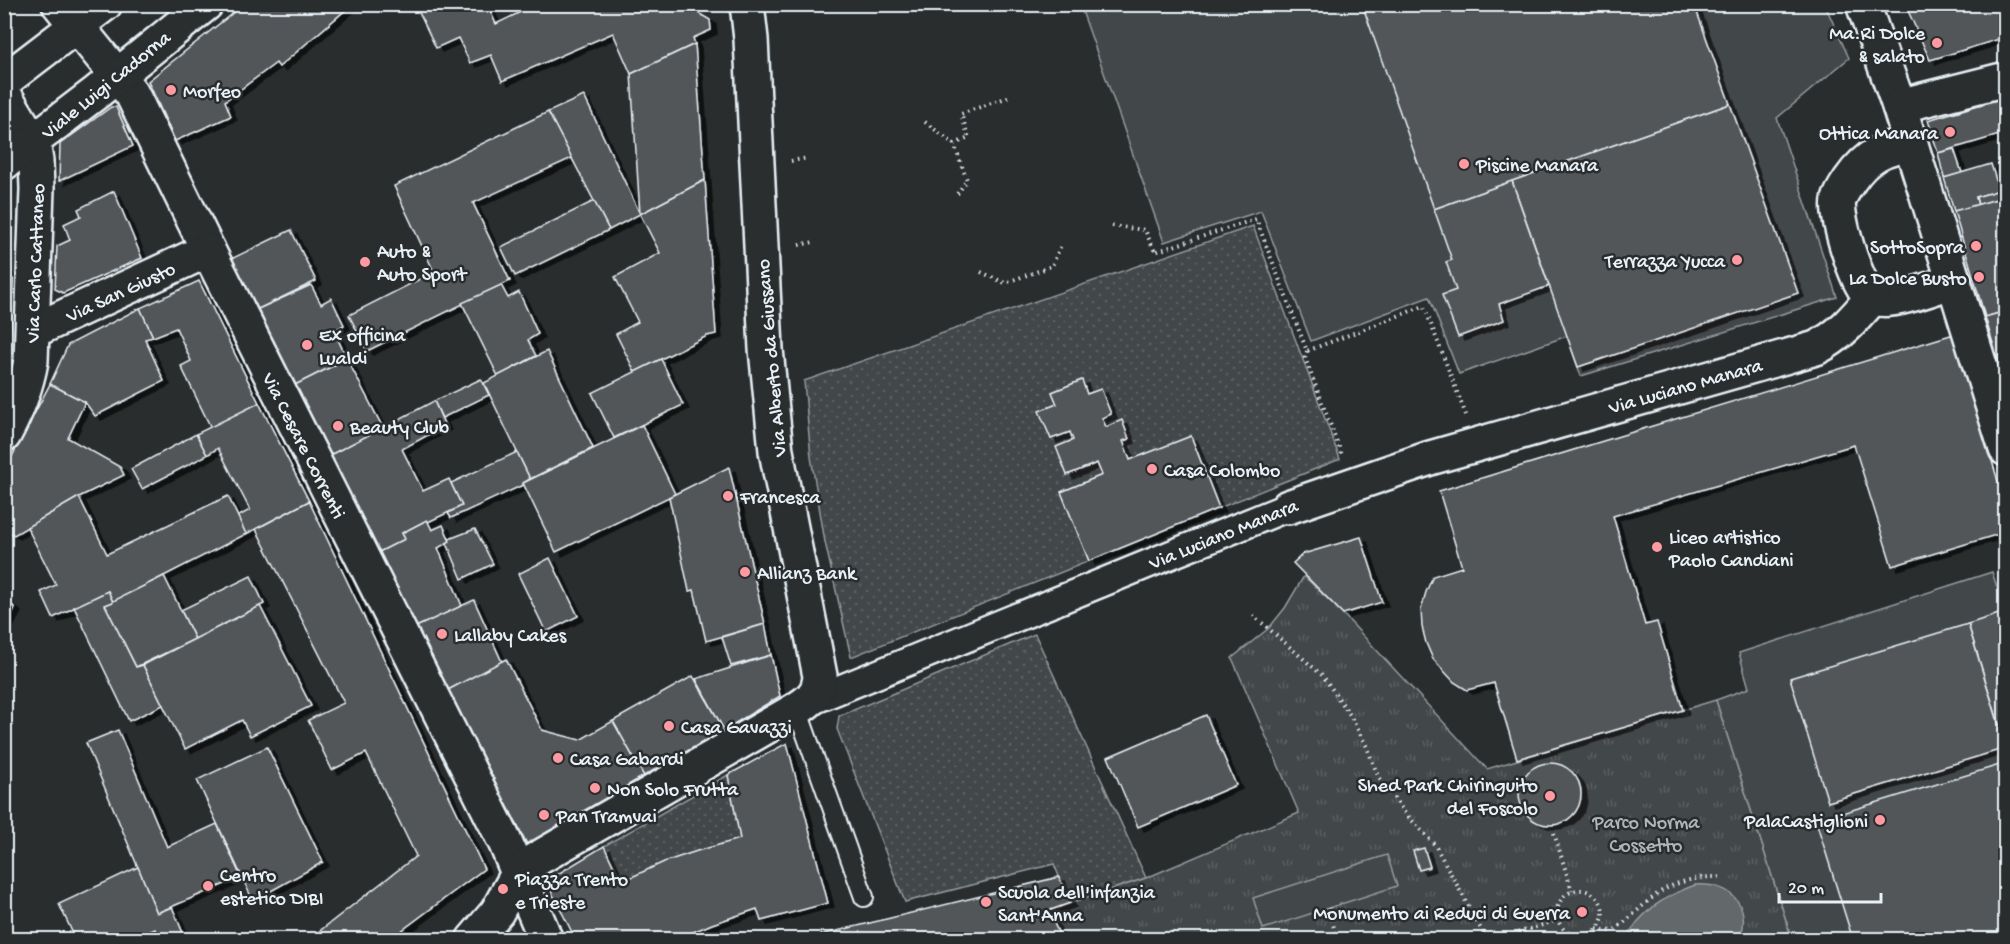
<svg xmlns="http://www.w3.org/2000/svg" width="2010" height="944" font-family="'Gochi Hand',sans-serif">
<defs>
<pattern id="grass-dots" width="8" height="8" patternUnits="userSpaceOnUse" patternTransform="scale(1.5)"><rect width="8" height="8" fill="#424648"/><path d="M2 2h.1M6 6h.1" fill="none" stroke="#5d6163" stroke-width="1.8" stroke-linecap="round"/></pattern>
<pattern id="park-tufts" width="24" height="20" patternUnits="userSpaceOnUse" patternTransform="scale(1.5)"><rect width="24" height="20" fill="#424648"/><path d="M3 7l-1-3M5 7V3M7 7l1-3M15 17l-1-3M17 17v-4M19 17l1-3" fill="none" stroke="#5d6163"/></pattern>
<filter id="shadow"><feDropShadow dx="6" dy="4" stdDeviation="0" flood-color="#0009"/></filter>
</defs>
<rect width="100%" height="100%" fill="#2a2d2e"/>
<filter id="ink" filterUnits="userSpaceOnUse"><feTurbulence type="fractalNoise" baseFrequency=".0167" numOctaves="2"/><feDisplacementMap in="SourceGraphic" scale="12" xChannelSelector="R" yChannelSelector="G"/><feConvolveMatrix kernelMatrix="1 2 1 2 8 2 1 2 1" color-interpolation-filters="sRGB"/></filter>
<g filter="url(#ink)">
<!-- grass -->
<g fill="url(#grass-dots)" stroke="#959ca0" stroke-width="1.5">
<path d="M1253 226 1340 459 1219 508 1191 436 1130 460 1123 441 1129 439 1122 421 1106 427 1102 418 1111 414 1101 389 1087 394 1081 380 1052 392 1057 404 1040 412 1051 439 1070 432 1073 440 1067 475 1097 463 1102 475 1061 492 1089 561 851 657 825 542 811 457 804 381Z"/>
<path d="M1035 634 1146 878 1070 903 1054 864 905 902 837 729 839 716Z"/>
<path d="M728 775 740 839C699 850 661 864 621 882L604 846Z"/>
</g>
<!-- park -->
<path fill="url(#park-tufts)" stroke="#959ca0" stroke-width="1.5" d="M1304 576 1343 614 1487 769 1716 700 1792 939 1062 940 1048 911 1146 878 1299 813 1232 658 1269 628 1285 608Z"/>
<!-- pitch -->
<g fill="#424648" stroke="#959ca0" stroke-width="1.5">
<path d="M1080 5H1825L1849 58 1777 118 1837 297 1581 376 1567 336 1459 374 1429 297 1311 341 1261 211 1164 242Z"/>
<path d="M1992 572 2006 614 2005 939H1792L1716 700 1749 688 1739 653Z"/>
<path d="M1387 855 1397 886 1263 929 1253 898Z"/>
</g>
<!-- water -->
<path fill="#63686b" stroke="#989fa3" stroke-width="1.5" d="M1695 885C1730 883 1752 904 1740 939H1626C1641 911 1665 896 1695 885Z"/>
<!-- building -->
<g fill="#535759" stroke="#e8f1f8" stroke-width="1.5" filter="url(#shadow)">
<path d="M244 4H347L349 7 279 67 276 63 225 101 231 116 175 141 148 81Z"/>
<path d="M415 4H487L496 24 537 4H683L710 20 711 30 693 38 695 44 631 74 613 33 502 81 491 55 470 63 458 38 436 48Z"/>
<path d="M1362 4H1694L1730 104 1434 209Z"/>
<path d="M1905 4H2006V37L1930 60Z"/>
<path d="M695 44 705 180 640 214 631 74Z"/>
<path d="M584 96 640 214 609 230 548 112Z"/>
<path d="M2006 97V133L1938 153 1928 120Z"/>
<path d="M1730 104 1798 293 1578 367 1512 181Z"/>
<path d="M111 107H116L133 146 59 181 60 144Z"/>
<path d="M548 112 572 158 473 203 510 281 367 351 349 315 434 272 394 186Z"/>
<path d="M1954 149 1962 173 1944 178 1938 153Z"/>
<path d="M1991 164 1999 190 1976 197 1978 205 1954 211 1944 178Z"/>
<path d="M705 180 716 334 707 336 635 372 616 334 638 322 615 277 660 253 640 214Z"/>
<path d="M1512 181 1549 286 1499 304 1504 320 1458 337 1442 295 1456 290 1446 262 1452 260 1434 209Z"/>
<path d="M2006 188V226L1997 199 1978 205 1976 197Z"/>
<path d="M114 191 142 258 63 293 55 289 57 246 70 240 64 224 81 216 78 209Z"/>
<path d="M1997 199 2006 226V311L1985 317 1954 211Z"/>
<path d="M594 201 609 230 515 276 501 247Z"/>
<path d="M291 230 316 281 256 310 231 259Z"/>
<path d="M4 265 13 280 4 285Z"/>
<path d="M13 280 10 339 4 363V285Z"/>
<path d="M199 281 259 403 211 428 181 366 191 361 176 328 153 337 140 308Z"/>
<path d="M311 285 321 304 331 298 344 325 334 331 347 359 293 386 256 310Z"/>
<path d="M501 285 508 298 519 292 538 334 528 340 536 356 498 376 462 303Z"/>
<path d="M140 308 153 337 145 339 164 381 95 416 85 402 50 384 68 345Z"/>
<path d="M2006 311V386L1985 317Z"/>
<path d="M1954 334 2006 508V532L1892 566 1854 445 1613 516 1645 625 1657 622 1683 710 1517 759 1494 683 1467 690 1454 682 1433 659 1426 643 1422 627 1421 609 1426 592 1433 576 1462 567 1439 491Z"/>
<path d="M547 351 593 448 530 479 484 383Z"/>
<path d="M347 359 383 428 330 455 293 386Z"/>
<path d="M661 359 683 405 614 438 592 393Z"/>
<path d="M481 379 489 395 442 418 434 401Z"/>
<path d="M1082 380 1087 394 1101 389 1111 414 1102 418 1106 427 1122 420 1129 439 1123 441 1130 460 1191 436 1219 508 1089 561 1061 492 1102 475 1097 463 1067 475 1056 447 1073 440 1070 432 1051 439 1039 411 1057 404 1052 392Z"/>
<path d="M50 384 85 402 68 438 120 467 124 475 79 497 14 535 4 529V472Z"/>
<path d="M434 401 445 426 402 449 423 491 449 479 462 506 428 522 427 520 402 533 405 539 379 552 330 455Z"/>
<path d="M259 403 309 501 246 534 237 517 250 510 218 448 207 455 196 434Z"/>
<path d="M642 425 675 494 556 552 523 483Z"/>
<path d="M196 434 207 455 142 489 131 469Z"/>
<path d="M517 452 530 479 523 483V485L451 518 448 513 462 506 451 483Z"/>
<path d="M729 467 765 624 706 641 694 590 689 591 669 497Z"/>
<path d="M228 496 246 534 113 602 108 591 53 618 41 592 56 585 27 527 79 497 107 554Z"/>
<path d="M309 501 484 869 389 940H308L416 856 366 753 332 770 308 720 344 703 256 529Z"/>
<path d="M427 520 432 530 443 525 450 541 438 548 462 606 416 627 379 552 405 539 402 533Z"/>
<path d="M475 529 493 564 462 579 447 543 450 541 449 539Z"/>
<path d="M1361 537 1382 602 1343 614 1293 563 1303 554Z"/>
<path d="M550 558 578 616 546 632 518 574Z"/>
<path d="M164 576 195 639 136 667 105 605Z"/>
<path d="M251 576 264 604 195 639 181 610Z"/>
<path d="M108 591 113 602 105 605 136 667 143 665 163 705 129 721 74 607Z"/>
<path d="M4 597 15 608 4 629Z"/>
<path d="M474 600 502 662 448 690 416 627Z"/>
<path d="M260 606 311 706 250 736 242 720 185 749 143 665Z"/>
<path d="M2005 612 2006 614V747L1968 624Z"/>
<path d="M765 624 771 655 731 666 722 637Z"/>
<path d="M1968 624 2006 748 1828 802 1790 678Z"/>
<path d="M771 655 780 696 724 730 696 679Z"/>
<path d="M506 659 542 730 580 740 613 721 644 776 527 844 448 690Z"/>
<path d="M693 676 724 730 644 776 613 721Z"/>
<path d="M1206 715 1236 785 1138 827 1108 757Z"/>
<path d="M118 730 167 847 217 824 241 877 157 913 86 743Z"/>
<path d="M787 743 828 903 761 921 757 909 712 924 674 940H576L546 881 604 846 621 882 664 862 697 851 740 839 728 775Z"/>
<path d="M267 747 323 862 253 901 197 780Z"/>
<path d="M2006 763V939L1853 940 1816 821Z"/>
<circle cx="1550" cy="794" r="31"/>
<path d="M1424 848 1430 867 1419 870 1413 851Z"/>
<path d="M138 867 157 913 172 907 186 940H159L155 929 130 940H76L59 904Z"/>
<path d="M1059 877 1070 903 1048 911 1062 940H800Z"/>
</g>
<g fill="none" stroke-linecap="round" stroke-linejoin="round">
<!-- service casing -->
<g stroke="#e8f1f8" stroke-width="22">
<path id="service" d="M797 709 864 897"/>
</g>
<!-- pedestrian casing -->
<g stroke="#e8f1f8" stroke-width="32">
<path id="pedestrian" d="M806 703 1288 507"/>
</g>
<!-- minor casing -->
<g stroke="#e8f1f8" stroke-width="38">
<g id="minor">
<path d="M59 4 132 94 208 250 505 842 546 940"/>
<path d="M1863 4 1899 106 2006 449"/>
<path d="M4 94 33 142 36 161 37 189 31 361C26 389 17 411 4 435"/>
<path d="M1899 106 2006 79"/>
<path d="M1911 145C1884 145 1865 158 1850 180 1846 186 1841 193 1839 200 1835 216 1856 281 1867 292 1870 296 1874 298 1879 299 1894 303 1938 286 1954 281"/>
<path d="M4 163 97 92 206 4"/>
<path d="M33 331 208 250"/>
<path d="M1288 507 1430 458 1816 348C1840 336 1855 318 1873 297"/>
<path d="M473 940 497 912 519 872 535 860 797 709C811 700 819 693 820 676L776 451 766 349 751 39 747 4"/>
</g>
</g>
<!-- secondary casing -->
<g stroke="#e8f1f8" stroke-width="38">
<path id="secondary" d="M4 81 105 4"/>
</g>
<!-- path -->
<g stroke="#e8f1f8" stroke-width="4" stroke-dasharray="1.5 4.5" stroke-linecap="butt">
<path d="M925 122 954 144 967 180 955 197"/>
<path d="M954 144 969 138 961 114 1008 97"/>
<path d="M791 161 808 158"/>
<path d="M1112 226 1145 230 1155 252 1256 219 1307 351 1424 306 1466 415"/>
<path d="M799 245 814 242"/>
<path d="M981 272 1005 283 1052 266 1061 245"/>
<path d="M1307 351 1305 358 1342 455"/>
<path d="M1253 615 1323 676 1350 715 1367 747 1378 776 1405 813 1435 845 1487 940"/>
<path d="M1554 833 1572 891"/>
<circle cx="1580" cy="913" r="23"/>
<path d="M1329 908 1337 940"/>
<path d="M1597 929 1612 931C1627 922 1638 909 1652 898 1671 882 1698 876 1722 877"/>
<path d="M1495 940 1558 920"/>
</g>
<!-- service -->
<use href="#service" stroke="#2a2d2e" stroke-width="18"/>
<!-- pedestrian -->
<use href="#pedestrian" stroke="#2a2d2e" stroke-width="27"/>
<!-- minor -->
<use href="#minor" stroke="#2a2d2e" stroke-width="33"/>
<!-- secondary -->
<use href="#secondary" stroke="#2a2d2e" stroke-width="33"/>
</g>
</g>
<!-- markers -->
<g fill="#ff9aa2" stroke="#2a2d2e" stroke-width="2">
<circle cx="1937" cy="43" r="6"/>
<circle cx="171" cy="90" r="6"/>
<circle cx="1950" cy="132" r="6"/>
<circle cx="1464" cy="164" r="6"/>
<circle cx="1976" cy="246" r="6"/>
<circle cx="1737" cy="260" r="6"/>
<circle cx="365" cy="262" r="6"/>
<circle cx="1979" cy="277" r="6"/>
<circle cx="307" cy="345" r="6"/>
<circle cx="338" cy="426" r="6"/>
<circle cx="1152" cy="469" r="6"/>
<circle cx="728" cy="496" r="6"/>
<circle cx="1657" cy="547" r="6"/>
<circle cx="745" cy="572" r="6"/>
<circle cx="442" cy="634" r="6"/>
<circle cx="669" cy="726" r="6"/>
<circle cx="558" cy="758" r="6"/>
<circle cx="595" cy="788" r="6"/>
<circle cx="1550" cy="796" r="6"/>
<circle cx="544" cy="815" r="6"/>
<circle cx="1880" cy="820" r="6"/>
<circle cx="208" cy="886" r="6"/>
<circle cx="503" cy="889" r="6"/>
<circle cx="986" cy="902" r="6"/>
<circle cx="1582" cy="912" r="6"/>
</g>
<g text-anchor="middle" stroke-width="5" stroke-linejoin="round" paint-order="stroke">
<!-- poi labels -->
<g font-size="20" fill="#e8f1f8" stroke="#2a2d2e" text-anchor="start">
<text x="1925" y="39" text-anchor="end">Ma.Ri Dolce<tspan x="1925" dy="23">&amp; salato</tspan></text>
<text x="183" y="97">Morfeo</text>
<text x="1938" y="139" text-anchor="end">Ottica Manara</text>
<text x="1476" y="171">Piscine Manara</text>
<text x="1964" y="253" text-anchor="end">SottoSopra</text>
<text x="377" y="257">Auto &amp;<tspan x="377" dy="23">Auto Sport</tspan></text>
<text x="1725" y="267" text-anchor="end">Terrazza Yucca</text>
<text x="1967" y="284" text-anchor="end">La Dolce Busto</text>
<text x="319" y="341">Ex officina<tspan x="319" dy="23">Lualdi</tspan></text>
<text x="350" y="433">Beauty Club</text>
<text x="1164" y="476">Casa Colombo</text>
<text x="740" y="503">Francesca</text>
<text x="1669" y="543">Liceo artistico<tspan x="1669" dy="23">Paolo Candiani</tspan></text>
<text x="757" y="579">Allianz Bank</text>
<text x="454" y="641">Lallaby Cakes</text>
<text x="681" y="733">Casa Gavazzi</text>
<text x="570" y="765">Casa Gabardi</text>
<text x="1538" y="791" text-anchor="end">Shed Park Chiringuito<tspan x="1538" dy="23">del Foscolo</tspan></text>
<text x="607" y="795">Non Solo Frutta</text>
<text x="556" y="822">Pan Tramvai</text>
<text x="1868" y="827" text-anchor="end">PalaCastiglioni</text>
<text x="220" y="881">Centro<tspan x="220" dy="23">estetico DIBI</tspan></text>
<text x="515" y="885">Piazza Trento<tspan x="515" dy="23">e Trieste</tspan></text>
<text x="998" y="898">Scuola dell'infanzia<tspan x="998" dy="23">Sant'Anna</tspan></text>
<text x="1570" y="919" text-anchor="end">Monumento ai Reduci di Guerra</text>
</g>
<!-- street labels -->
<g font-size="20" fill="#e8f1f8" stroke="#2a2d2e">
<text transform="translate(105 84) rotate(-39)" y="7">Viale Luigi Cadorna</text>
<text transform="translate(34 263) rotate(-88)" y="7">Via Carlo Cattaneo</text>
<text transform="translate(120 291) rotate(-25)" y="7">Via San Giusto</text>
<text transform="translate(770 358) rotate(-95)" y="7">Via Alberto da Giussano</text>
<text transform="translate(1685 385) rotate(-16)" y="7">Via Luciano Manara</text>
<text transform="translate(305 445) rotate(63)" y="7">Via Cesare Correnti</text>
<text transform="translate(1223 533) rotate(-22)" y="7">Via Luciano Manara</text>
</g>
<!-- park labels -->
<g font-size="20" fill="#aeb5ba" stroke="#2a2d2e">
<text x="1646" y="828">Parco Norma<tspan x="1646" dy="23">Cossetto</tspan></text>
</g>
</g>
<!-- margin -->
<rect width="2010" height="944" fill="none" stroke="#2a2d2e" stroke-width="24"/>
<rect x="12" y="12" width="1986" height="920" fill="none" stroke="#e8f1f8" stroke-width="2" filter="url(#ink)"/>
<!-- scale -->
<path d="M1779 893v9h102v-9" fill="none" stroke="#e8f1f8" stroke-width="3"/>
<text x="1788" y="893" font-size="18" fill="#e8f1f8" stroke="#2a2d2e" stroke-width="4.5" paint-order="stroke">20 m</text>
</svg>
